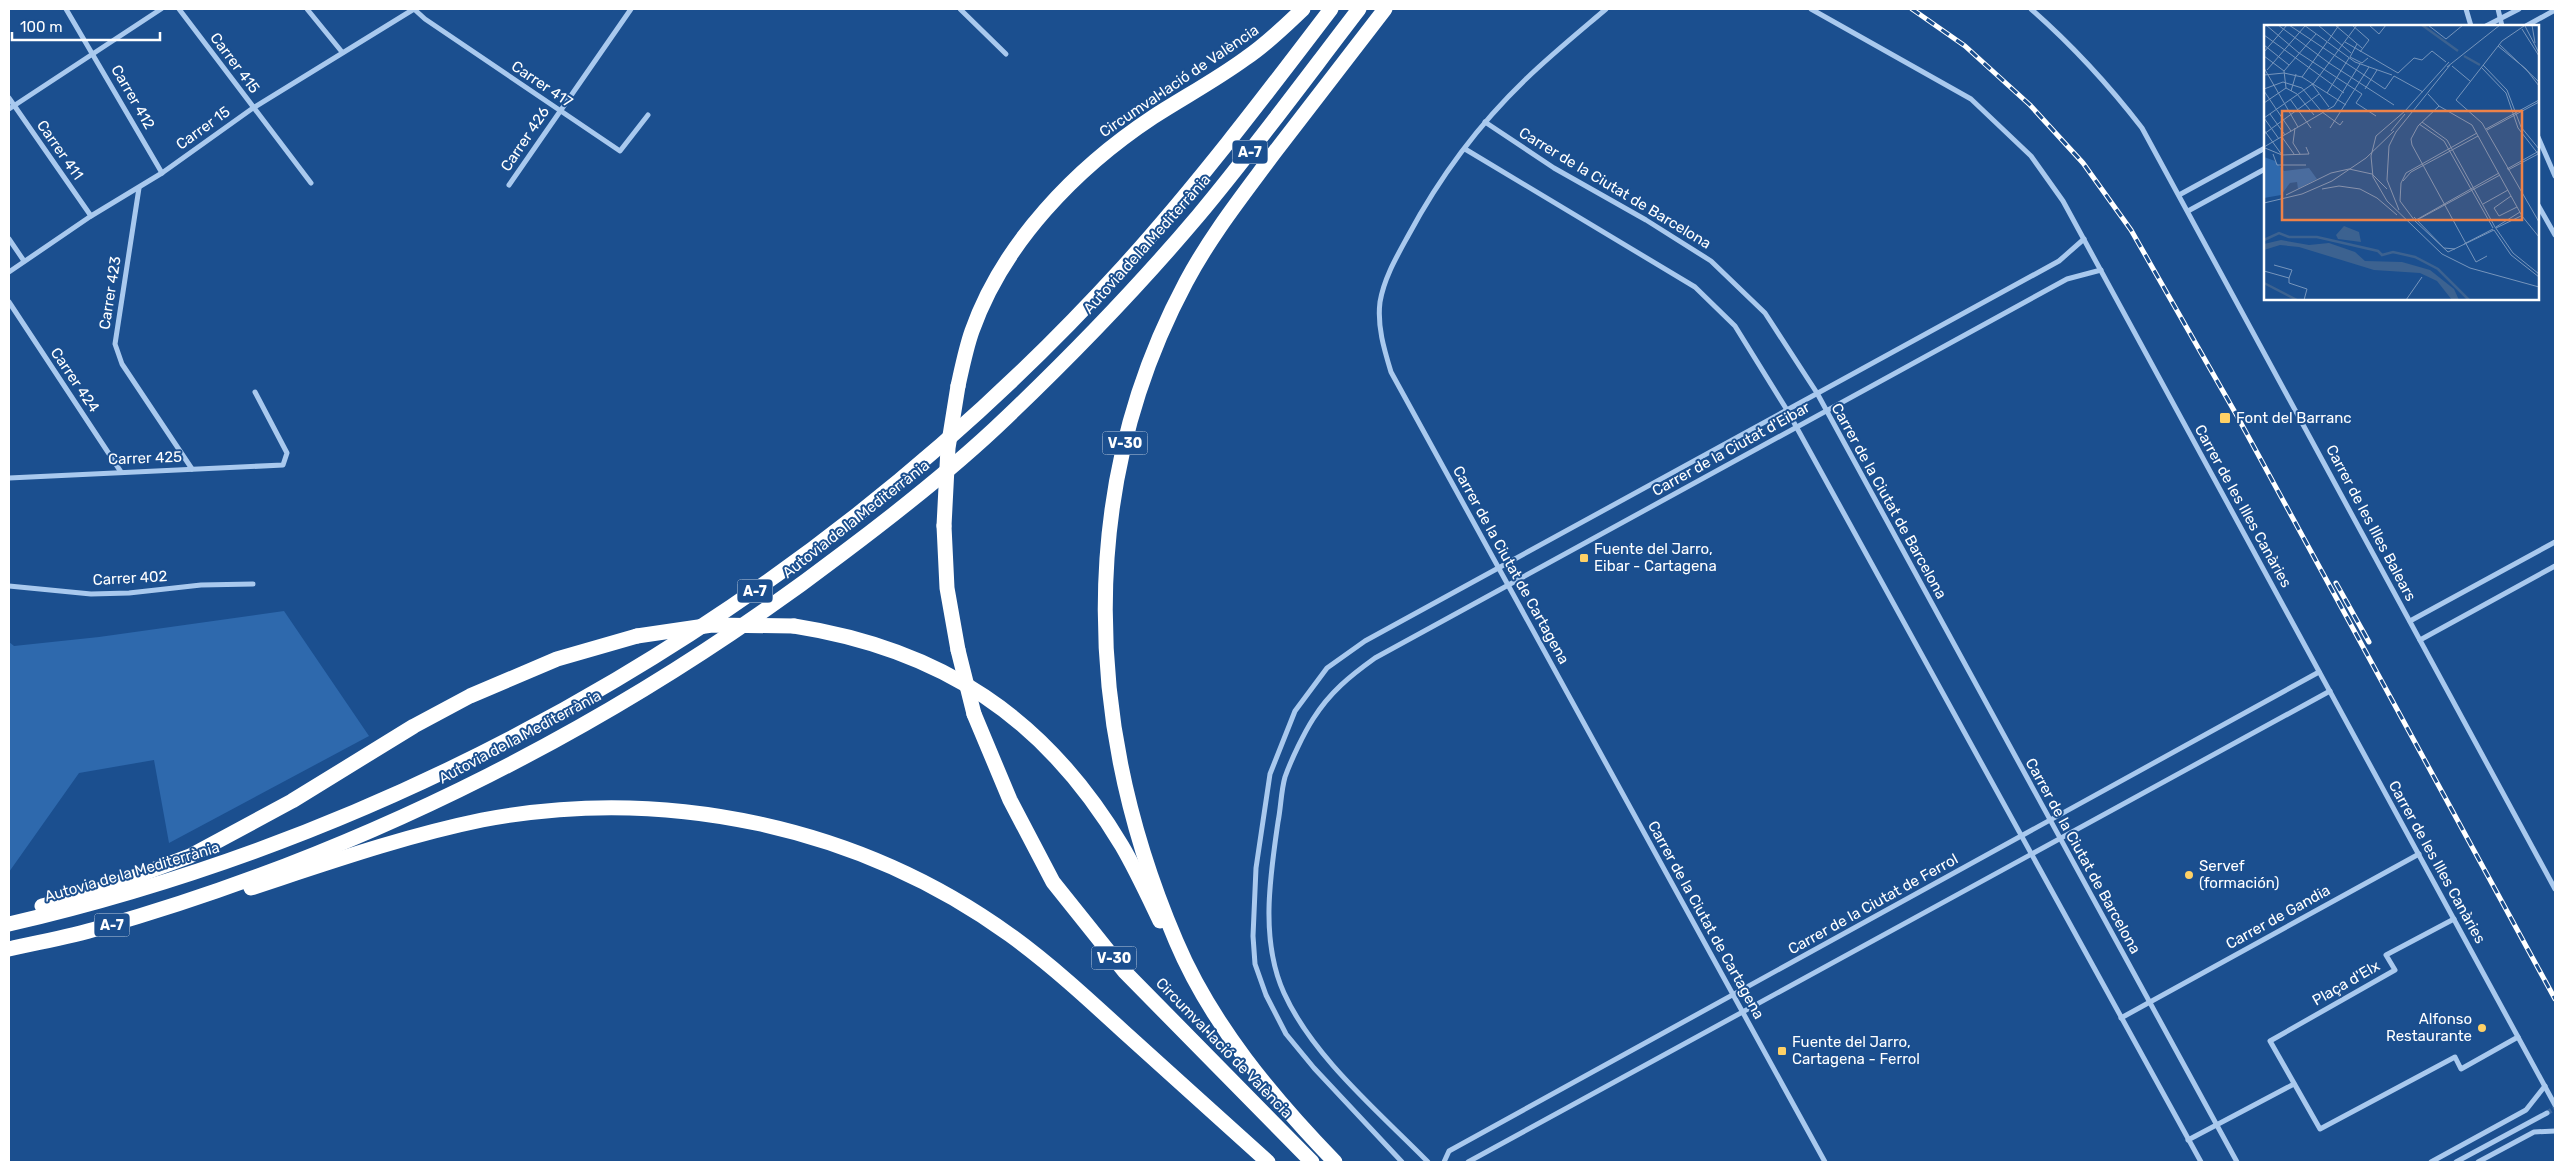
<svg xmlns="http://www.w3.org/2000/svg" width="2564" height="1171" font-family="Rubik,sans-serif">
<rect width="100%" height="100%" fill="#1b4f8f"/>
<!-- green -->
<path fill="#2e69ad" d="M284 611 369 736 169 843 154 760 79 773 9 872V642L14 646 99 637Z"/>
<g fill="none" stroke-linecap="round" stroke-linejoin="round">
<!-- street-tunnel -->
<path stroke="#3d69a0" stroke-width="5" stroke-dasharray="5 2.5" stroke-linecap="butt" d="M2547 1113 2555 1108"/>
<!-- street -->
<g stroke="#a9c9ee" stroke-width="5">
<path d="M66 9 162 173"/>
<path d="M179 9 311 183"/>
<path d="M307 9 342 52"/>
<path d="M414 9 425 19 620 151 648 115"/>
<path d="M960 9 1006 54"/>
<path d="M1606 9C1579 32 1552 54 1526 79 1479 124 1439 178 1408 236 1397 256 1384 278 1380 302 1377 326 1384 349 1391 372L1825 1162"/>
<path d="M1811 9 1971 99 2031 156 2063 201 2555 1105"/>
<path d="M2031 9C2072 45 2108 84 2142 128L2555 889"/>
<path d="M2466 9 2471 26"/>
<path d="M2498 9 2502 26"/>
<path d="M2486 26 2519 9"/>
<path d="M2526 26 2555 10"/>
<path d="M9 98 91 216"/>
<path d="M9 109 161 9"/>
<path d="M1485 122 1554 168 1646 220 1711 261 1765 313 1817 393 2237 1162"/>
<path d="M2538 137 2555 176"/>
<path d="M1465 149 1695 287 1735 326 1787 410 2201 1162"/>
<path d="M509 185 631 9"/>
<path d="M139 188 115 344 122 364 192 469"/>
<path d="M2179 195 2265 148"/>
<path d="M2538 205 2555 235"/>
<path d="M2188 211 2265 169"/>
<path d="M9 239 24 261"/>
<path d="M9 272 91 216 162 173 253 108 414 9"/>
<path d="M9 302 121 472"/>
<path d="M9 478 283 465 287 453 255 392"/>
<path d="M9 586 91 594 129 593 201 585 253 584"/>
<path d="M2410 621 2555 542"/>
<path d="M2420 640 2555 566"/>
<path d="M2454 919 2386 955 2395 970 2270 1041 2320 1129 2455 1057 2461 1069 2518 1037"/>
<path d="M2121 1018 2419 854"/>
<path d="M2188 1140 2294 1084"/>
<path d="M1402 1162 1314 1068 1286 1034 1266 995 1255 964 1253 936 1256 868 1270 774 1295 711 1327 668 1365 641 2059 261 2084 239"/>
<path d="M1428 1162C1379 1112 1313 1057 1284 993 1260 940 1270 877 1278 822 1281 807 1281 791 1285 777 1291 760 1304 733 1313 719 1330 692 1350 676 1375 658L2067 279 2101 270"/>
<path d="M1444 1162 1449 1151 2319 672"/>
<path d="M1468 1162 2330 691"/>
<path d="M2431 1162 2526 1110 2545 1086"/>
<path d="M2456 1162 2547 1113"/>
<path d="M2478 1162 2534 1132 2555 1131"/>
</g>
<!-- highway -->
<g stroke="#fff" stroke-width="15">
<path d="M958 386C962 368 966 348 972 331 1003 243 1076 168 1153 117 1184 97 1216 80 1246 58 1267 44 1285 26 1303 9"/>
<path d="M944 526 947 588 958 650"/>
<path d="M794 626C941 649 1045 717 1122 846 1136 870 1148 896 1160 921"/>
<path d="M974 714 1010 800 1053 882 1125 972 1312 1162"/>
<path d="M251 888C327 863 404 836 482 820 665 785 859 826 1010 935 1050 964 1087 998 1124 1032 1172 1075 1220 1119 1268 1162"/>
<path d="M42 906 85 895 190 856 292 801 414 726 470 696 557 659 637 636"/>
<path d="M9 924C437 825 828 591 1124 266 1198 184 1264 97 1331 9"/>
<path d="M9 949C39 942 70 937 99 928 367 852 622 722 843 553 899 511 955 467 1006 418 1073 354 1138 287 1198 216 1254 149 1306 78 1359 9"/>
<path d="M1335 1162C1273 1098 1211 1024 1176 941 1085 728 1075 490 1186 282 1211 235 1243 195 1274 153 1311 105 1348 57 1385 9"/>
</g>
<!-- rail casing -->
<g stroke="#fff" stroke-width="5">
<g id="rail">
<path d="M1912 9 1965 46 2030 105 2083 163 2131 230 2236 414 2555 999"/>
<path d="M2336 583 2369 642"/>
</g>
</g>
<!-- rail -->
<use href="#rail" stroke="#1b4f8f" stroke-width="3" stroke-dasharray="9" stroke-linecap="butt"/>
<!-- highway-bridge -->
<g stroke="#fff" stroke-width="15">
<path d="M944 526 948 448 958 386"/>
<path d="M637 636 712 625 794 626"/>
<path d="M958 650 974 714"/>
</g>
</g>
<!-- markers -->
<g fill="#ffd166" stroke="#1b4f8f" stroke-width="2">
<rect x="2219" y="412" width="12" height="12" rx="2.5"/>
<rect x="1579" y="553" width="10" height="10" rx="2.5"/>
<circle cx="2189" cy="875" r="5"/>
<circle cx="2482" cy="1028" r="5"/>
<rect x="1777" y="1046" width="10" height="10" rx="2.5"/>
</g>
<g text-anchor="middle" stroke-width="4" stroke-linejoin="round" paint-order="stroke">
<!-- shield labels -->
<g fill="#1b4f8f" stroke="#bbcadd" stroke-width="1">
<rect x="1232.5" y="140.5" width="35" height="23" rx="4"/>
<rect x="1102.5" y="431.5" width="45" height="23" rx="4"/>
<rect x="737.5" y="579.5" width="35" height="23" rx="4"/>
<rect x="94.5" y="913.5" width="35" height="23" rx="4"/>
<rect x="1091.5" y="946.5" width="45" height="23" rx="4"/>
</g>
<g font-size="14" font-weight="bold" fill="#fff">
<text x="1250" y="157">A-7</text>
<text x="1125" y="448">V-30</text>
<text x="755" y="596">A-7</text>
<text x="112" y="930">A-7</text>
<text x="1114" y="963">V-30</text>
</g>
<!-- street labels -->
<g font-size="15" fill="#fff" stroke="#1b4f8f">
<text transform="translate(235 63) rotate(53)" y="5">Carrer 415</text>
<text transform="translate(1179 81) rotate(-34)" y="5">Circumval·lació de València</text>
<text transform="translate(542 84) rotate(34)" y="5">Carrer 417</text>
<text transform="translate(133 97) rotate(60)" y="5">Carrer 412</text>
<text transform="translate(203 128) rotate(-36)" y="5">Carrer 15</text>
<text transform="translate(525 139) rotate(-56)" y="5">Carrer 426</text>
<text transform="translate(60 150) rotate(55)" y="5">Carrer 411</text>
<text transform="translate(1615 188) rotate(31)" y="5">Carrer de la Ciutat de Barcelona</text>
<text transform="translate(1147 244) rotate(-48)" y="5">Autovia de la Mediterrània</text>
<text transform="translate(110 293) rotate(-81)" y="5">Carrer 423</text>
<text transform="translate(75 380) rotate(56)" y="5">Carrer 424</text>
<text transform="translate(1731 449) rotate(-29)" y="5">Carrer de la Ciutat d'Eibar</text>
<text transform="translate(145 458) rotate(-2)" y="5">Carrer 425</text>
<text transform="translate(1889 501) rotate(61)" y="5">Carrer de la Ciutat de Barcelona</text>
<text transform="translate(2243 506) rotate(61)" y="5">Carrer de les Illes Canàries</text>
<text transform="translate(856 519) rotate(-38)" y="5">Autovia de la Mediterrània</text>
<text transform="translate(2371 523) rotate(62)" y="5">Carrer de les Illes Balears</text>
<text transform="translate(1511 565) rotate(61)" y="5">Carrer de la Ciutat de Cartagena</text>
<text transform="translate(130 578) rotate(-3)" y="5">Carrer 402</text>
<text transform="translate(520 737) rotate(-28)" y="5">Autovia de la Mediterrània</text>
<text transform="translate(2083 856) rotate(61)" y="5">Carrer de la Ciutat de Barcelona</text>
<text transform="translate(2437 862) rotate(61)" y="5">Carrer de les Illes Canàries</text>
<text transform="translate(132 872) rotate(-16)" y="5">Autovia de la Mediterrània</text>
<text transform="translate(1873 904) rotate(-29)" y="5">Carrer de la Ciutat de Ferrol</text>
<text transform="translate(2278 917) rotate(-29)" y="5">Carrer de Gandia</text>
<text transform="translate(1706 920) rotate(61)" y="5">Carrer de la Ciutat de Cartagena</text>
<text transform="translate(2346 983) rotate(-30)" y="5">Plaça d'Elx</text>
<text transform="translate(1224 1048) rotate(46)" y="5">Circumval·lació de València</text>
</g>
<!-- poi labels -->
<g font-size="15" fill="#fff" stroke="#1b4f8f" text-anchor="start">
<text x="2236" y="423">Font del Barranc</text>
<text x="1594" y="554">Fuente del Jarro,<tspan x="1594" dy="17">Eibar - Cartagena</tspan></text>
<text x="2199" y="871">Servef<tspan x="2199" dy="17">(formación)</tspan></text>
<text x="2472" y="1024" text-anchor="end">Alfonso<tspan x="2472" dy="17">Restaurante</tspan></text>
<text x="1792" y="1047">Fuente del Jarro,<tspan x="1792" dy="17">Cartagena - Ferrol</tspan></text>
</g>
</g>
<!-- overview -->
<g transform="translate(2264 25)">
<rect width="275" height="275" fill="#1b4f8f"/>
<path d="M0 132 11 136 20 146 45 143 53 154 34 164 33 157 26 158 17 170 0 173Z" fill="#2e69ad"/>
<path d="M80 201 95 207 97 217 74 214 72 210ZM17 215 45 220 65 218 91 227 101 236 138 237 166 245 190 264 195 275H188L173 256 156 248 110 245 35 222 16 220 0 225V219Z" fill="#3c6290"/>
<path fill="none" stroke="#3c6290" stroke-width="2.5" d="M158 0 194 26M200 31 216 40M0 215 15 208 25 212H53L114 226 118 230 129 227 151 232 174 244 205 275M0 258 33 275"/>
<path fill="none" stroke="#7695bc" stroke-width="1" d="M2 0 35 28 98 69 92 78 112 91M14 0 65 38 130 80M25 0 121 64 130 51 159 67M40 0 91 37 128 50M54 0 87 28M71 0 98 23M88 0 105 15 96 27M105 0 115 9 122 0M164 0 182 14 199 0M268 0 271 18M260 1 238 16 192 75 218 98 275 197M261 1 275 28M258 4 275 31M0 10 80 68M64 16 75 0M81 17 134 48 150 33 158 35 168 26 182 37M93 19 86 32 98 38 104 33M235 19 275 57M0 20 25 40M234 21 262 44 275 61M0 27 23 0M0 31 20 46M185 37 141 86 112 111 107 131 109 152 123 176 178 229 206 243 275 262M219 40 243 65 257 102 275 124M188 41 206 56M183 42 236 0M217 42 242 68 254 103 275 130M0 43 34 102M3 45 41 1M0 50 20 48 38 52 82 80M38 52 63 17M48 59 65 82M22 63 20 46 52 9M0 64 19 57 38 63 58 87 76 100 79 96M101 64 113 45M0 66 27 106M27 66 32 49M63 68 85 33M164 69 175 81 208 100 258 191 275 212M26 74 47 103M0 78 22 63 33 69 50 90M175 81 154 101 147 114 148 120 212 237 223 231M6 89 21 110M0 93 50 58 93 0M0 93 15 114M158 97 183 115 231 202M155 99 180 116 229 203M31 103 29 118 36 129M66 103 105 42M222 104 275 75M0 105 18 130M223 105 275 77M127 106 141 89M213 108 142 148 137 158 136 176 151 196 184 227 230 205M0 109 55 69M18 112 30 129M0 122 70 81 96 39M1 123 18 130 45 129 42 122M9 129 13 140H42M243 144 275 126M244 145 274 129M139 156 147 147 214 111M58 164 75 161 96 164 113 173 133 190M22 170 67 148 85 144 108 149 123 164M247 171 230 183 235 191 253 182M0 178 38 169 68 156 102 133 130 106M219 179 244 165M135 185 123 155 125 121 132 107 186 40M150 192 180 223 191 224M152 195 235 148M153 195 236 150M231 202 249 228 275 249M232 202 256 187M232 203 257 191M230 205 247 230 275 252M200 219 229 204M10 240 28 245 25 253M0 246 25 253V258L43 264 40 275M142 275 158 252"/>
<path fill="#ee8249" fill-opacity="0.15" stroke="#ee8249" stroke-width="2.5" d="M18 86H258V195H18Z"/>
<rect width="275" height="275" fill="none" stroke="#fff" stroke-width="2.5"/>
</g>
<!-- border -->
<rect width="2564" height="1171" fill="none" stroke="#ffffff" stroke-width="20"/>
<!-- scale -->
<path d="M12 32v8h148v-8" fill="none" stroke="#ffffff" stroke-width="2.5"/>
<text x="20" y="32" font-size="15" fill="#ffffff" stroke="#1b4f8f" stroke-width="4" paint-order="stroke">100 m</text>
</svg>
